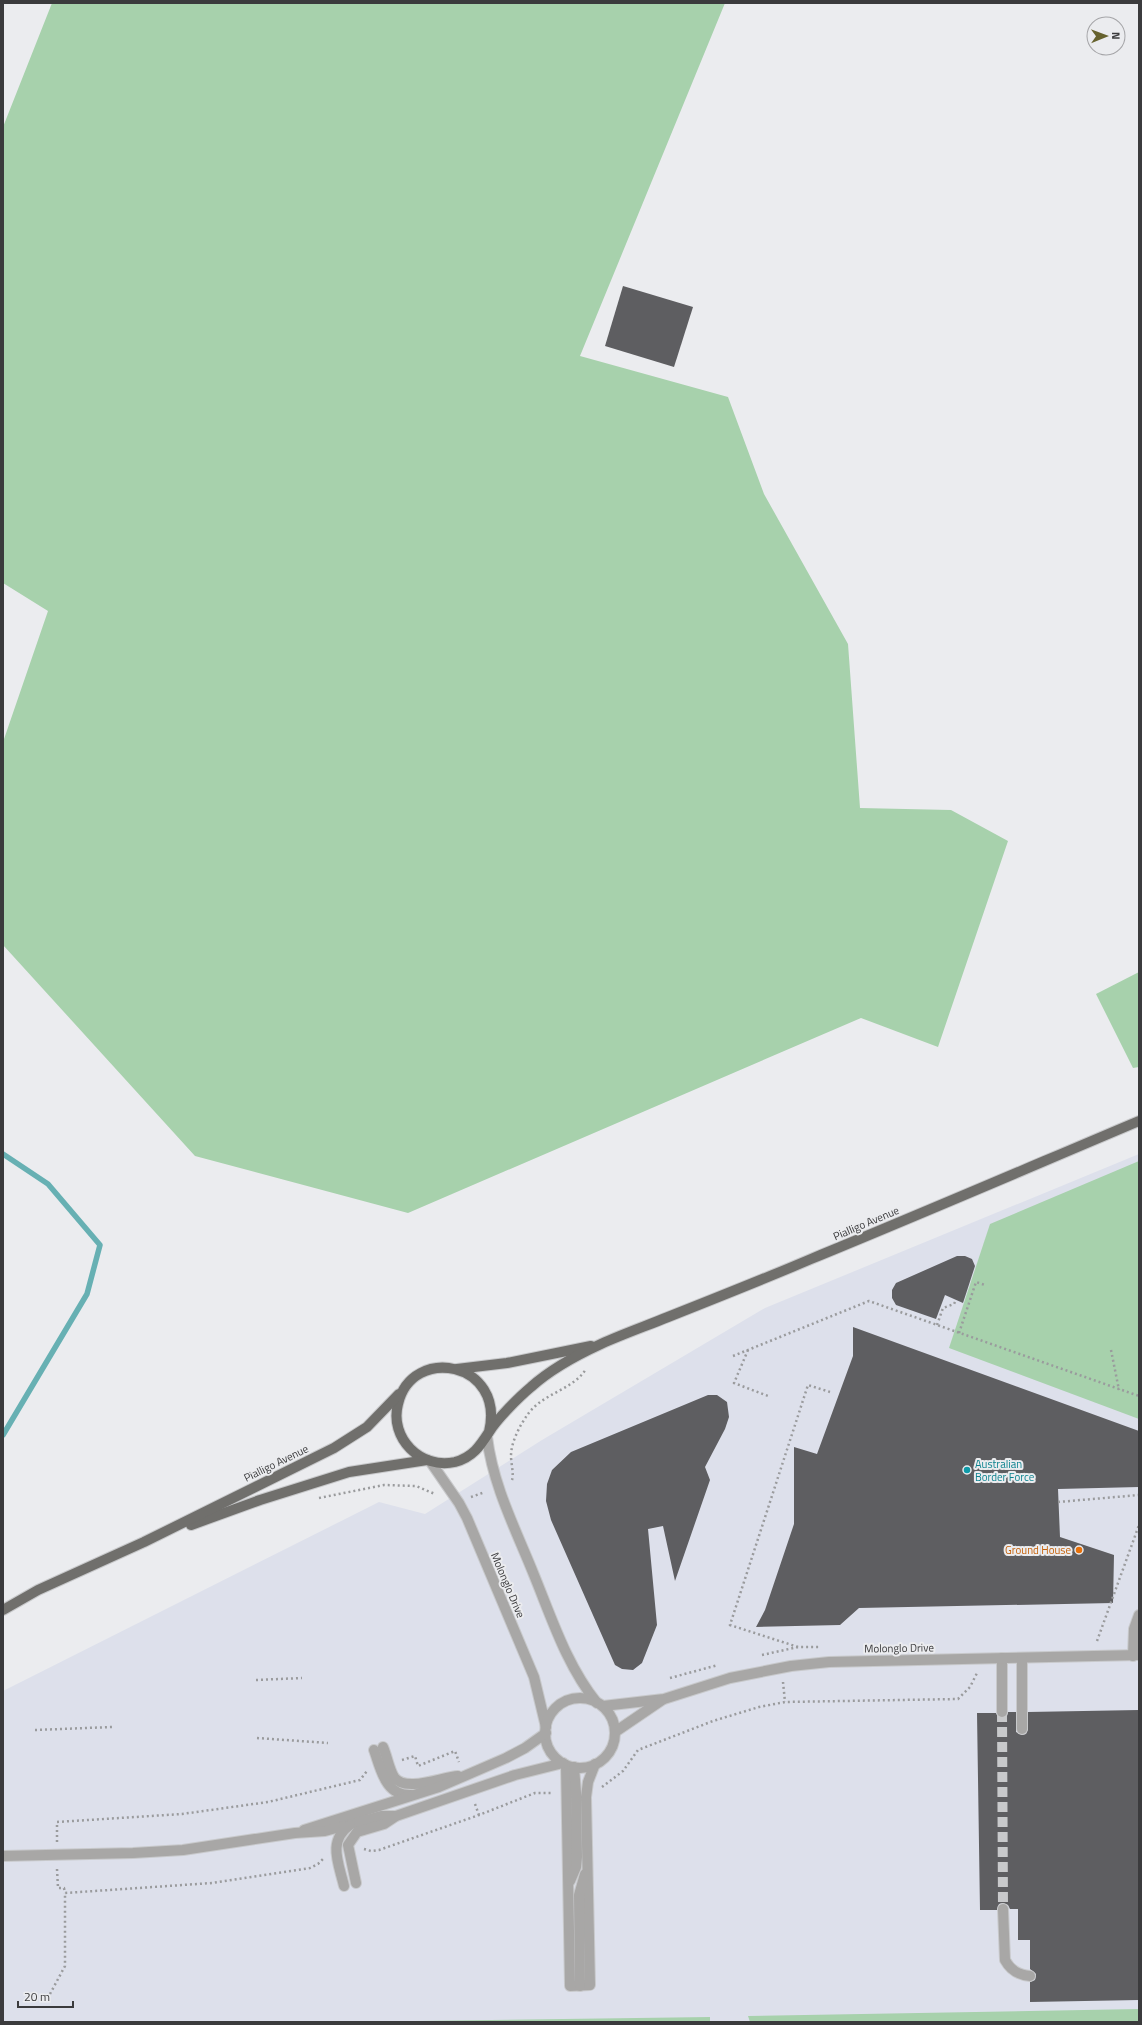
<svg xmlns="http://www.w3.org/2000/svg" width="1142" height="2025" font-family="'Titillium Web',sans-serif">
<rect width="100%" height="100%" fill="#ebecef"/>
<!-- built -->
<path fill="#dde0eb" d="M1139 1154V2022H3V1691L379 1502 425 1514 542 1440 765 1308Z"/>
<!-- green -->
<g fill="#a7d1ac">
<path d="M52 3H725L580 356 728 397 764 494 848 644 860 808 951 810 1008 841 938 1047 861 1018 408 1213 195 1156 3 945V742L48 611 3 583V127Z"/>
<path d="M1139 972V1067L1133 1068 1096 994Z"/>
<path d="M1139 1161V1419L949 1348 990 1224Z"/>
<path d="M1139 2009V2022H750L748 2016Z"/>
<path d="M710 2017V2022H339Z"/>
</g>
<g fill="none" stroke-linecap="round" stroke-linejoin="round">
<!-- stream -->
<path stroke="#67b0b3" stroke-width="5.5" d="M3 1154 48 1184 100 1245 87 1294 3 1435"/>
</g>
<!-- building -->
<g fill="#5e5e61">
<path d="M623 286 693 307 674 367 605 346Z"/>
<path d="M957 1256H965L972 1259 975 1266 963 1303 945 1295 936 1319 896 1305 892 1298V1290L896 1283Z"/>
<path d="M853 1327 1139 1431V1487L1058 1489 1060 1537 1114 1555 1113 1603 859 1608 840 1625 756 1627 765 1610 794 1524V1447L817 1454 853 1356Z"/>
<path d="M708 1395H717L727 1402 729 1417 725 1429 705 1467 710 1480 675 1581 663 1526 648 1529 657 1625 642 1663 633 1670 622 1669 615 1665 551 1520 546 1501 547 1484 552 1470 571 1452Z"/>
<path d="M1139 1710V2000L1030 2002V1982L1035 1980 1036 1974 1030 1969V1940H1018V1909H1010L1008 1905 1003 1903 999 1904 997 1910H980L977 1713H996L998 1717 1002 1718 1007 1716 1008 1712H1016V1732L1022 1735 1026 1734 1028 1729V1712Z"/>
</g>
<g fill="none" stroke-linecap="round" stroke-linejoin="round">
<!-- minor-tunnel -->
<path stroke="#c8c9cb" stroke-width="10" stroke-dasharray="10 5" stroke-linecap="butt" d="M1002 1712 1003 1909"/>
<!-- minor casing -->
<g stroke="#c8c9cb" stroke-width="12">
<g id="minor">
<path d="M487 1437C493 1486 516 1530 534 1575 552 1619 567 1666 597 1703"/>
<path d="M430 1461 459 1503 467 1518 534 1677 546 1727"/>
<path d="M1133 1656 1134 1629 1139 1615"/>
<path d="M1002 1658V1712"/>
<circle cx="580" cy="1733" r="35"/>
<path d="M603 1706 664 1699 730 1678 791 1666 829 1662 1139 1655"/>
<path d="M1022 1729V1658"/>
<path d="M615 1732 662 1700"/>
<path d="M383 1747C387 1756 389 1769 394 1777 405 1793 442 1777 458 1776"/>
<path d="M374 1750C381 1769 385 1796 411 1795"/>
<path d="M566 1765 570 1986 590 1985 586 1797 588 1782 595 1764"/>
<path d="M304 1830 439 1787 506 1758 525 1748 546 1733"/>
<path d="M3 1856 133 1853 183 1850 295 1833 325 1831 381 1816H396"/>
<path d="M570 1881 576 1867 577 1857 576 1793 574 1767"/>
<path d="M356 1883 348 1845 357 1832 384 1824 396 1816 515 1775 563 1763"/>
<path d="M344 1886C339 1864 327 1841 350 1825"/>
<path d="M1003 1909 1005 1960C1011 1971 1019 1975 1030 1976"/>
<path d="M580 1986 579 1895 585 1874"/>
</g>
</g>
<!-- major casing -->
<g stroke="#c8c9cb" stroke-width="12">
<g id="major">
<path d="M457 1369 507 1363 591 1346"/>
<path d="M489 1432C506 1362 412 1344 398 1404 389 1438 421 1470 455 1462 473 1457 480 1446 489 1432 497 1419 519 1397 531 1387 551 1369 577 1355 601 1344 623 1334 646 1326 668 1317 716 1298 764 1279 811 1259 921 1214 1030 1167 1139 1121"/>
<path d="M191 1525 260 1500 349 1472 427 1460"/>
<path d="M3 1610 38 1590 144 1542 334 1448 367 1427 399 1394"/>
</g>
</g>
<!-- path -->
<g stroke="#9a9b9d" stroke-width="2.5" stroke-dasharray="2 3" stroke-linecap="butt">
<path d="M937 1325 943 1308 954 1304 956 1300"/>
<path d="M959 1333 976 1282 985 1285"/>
<path d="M748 1350 734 1383 768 1396"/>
<path d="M1111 1350 1119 1390"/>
<path d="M733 1356 869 1301 1139 1396"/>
<path d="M512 1480C514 1474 511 1463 511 1456 511 1442 520 1425 528 1414 543 1393 573 1390 586 1369"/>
<path d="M471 1497 485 1492"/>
<path d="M319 1498 384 1485 416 1486 435 1494"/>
<path d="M1058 1502 1139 1495"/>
<path d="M1097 1641 1139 1525"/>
<path d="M798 1647 730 1625 808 1385 830 1392"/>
<path d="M762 1655 798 1647H819"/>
<path d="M670 1678 718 1665"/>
<path d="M256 1680 302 1678"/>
<path d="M783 1682 785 1702"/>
<path d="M35 1730 112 1727"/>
<path d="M257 1738 328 1743"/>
<path d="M402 1760 415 1756 418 1766 455 1751 459 1762"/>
<path d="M602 1787 623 1771 638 1750 713 1721 759 1707 785 1702 958 1699 970 1687 977 1673"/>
<path d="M475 1804 479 1815"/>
<path d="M57 1842V1822L182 1814 268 1802 360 1780 367 1771"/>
<path d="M364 1849 371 1851 379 1850 479 1815 535 1793H552"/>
<path d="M57 1869 58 1888H64L65 1893"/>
<path d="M50 1994 65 1966V1893L212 1883 310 1868 318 1864 323 1859"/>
</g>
<!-- minor -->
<use href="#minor" stroke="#a8a7a6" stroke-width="10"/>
<!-- major -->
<use href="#major" stroke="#706f6c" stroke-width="10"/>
</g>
<!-- markers -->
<circle fill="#0f9aa8" stroke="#ebecef" stroke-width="1.5" cx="967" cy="1470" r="4"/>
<circle fill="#e8710a" stroke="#ebecef" stroke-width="1.5" cx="1079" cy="1550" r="4"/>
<g text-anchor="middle" stroke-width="4" stroke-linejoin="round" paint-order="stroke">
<!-- street labels -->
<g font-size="11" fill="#3b3b3d" stroke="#ebecef">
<text transform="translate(866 1223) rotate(-23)" y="4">Pialligo Avenue</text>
<text transform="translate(276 1463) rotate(-26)" y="4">Pialligo Avenue</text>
<text transform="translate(508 1585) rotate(67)" y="4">Molonglo Drive</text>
<text transform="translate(899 1648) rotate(-1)" y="4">Molonglo Drive</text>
</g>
<!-- culture labels -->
<g font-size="11" fill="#0d838f" stroke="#ebecef" text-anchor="start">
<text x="975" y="1468">Australian<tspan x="975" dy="13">Border Force</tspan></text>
</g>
<!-- food labels -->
<g font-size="11" fill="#c56008" stroke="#ebecef" text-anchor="end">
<text x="1071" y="1554">Ground House</text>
</g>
</g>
<!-- border -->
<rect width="1142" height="2025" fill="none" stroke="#3b3b3d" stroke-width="8"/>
<!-- north arrow -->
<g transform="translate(1106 36) rotate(89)"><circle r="19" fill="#ebecef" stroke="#a5a5a8"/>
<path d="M0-3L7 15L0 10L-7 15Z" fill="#66622e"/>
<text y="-6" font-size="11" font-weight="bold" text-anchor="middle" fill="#3b3b3d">N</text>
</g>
<!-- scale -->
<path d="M18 2001v6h55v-6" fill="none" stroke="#3b3b3d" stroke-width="2"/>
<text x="24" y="2001" font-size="12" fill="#3b3b3d" stroke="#ebecef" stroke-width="3" paint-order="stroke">20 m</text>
</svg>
